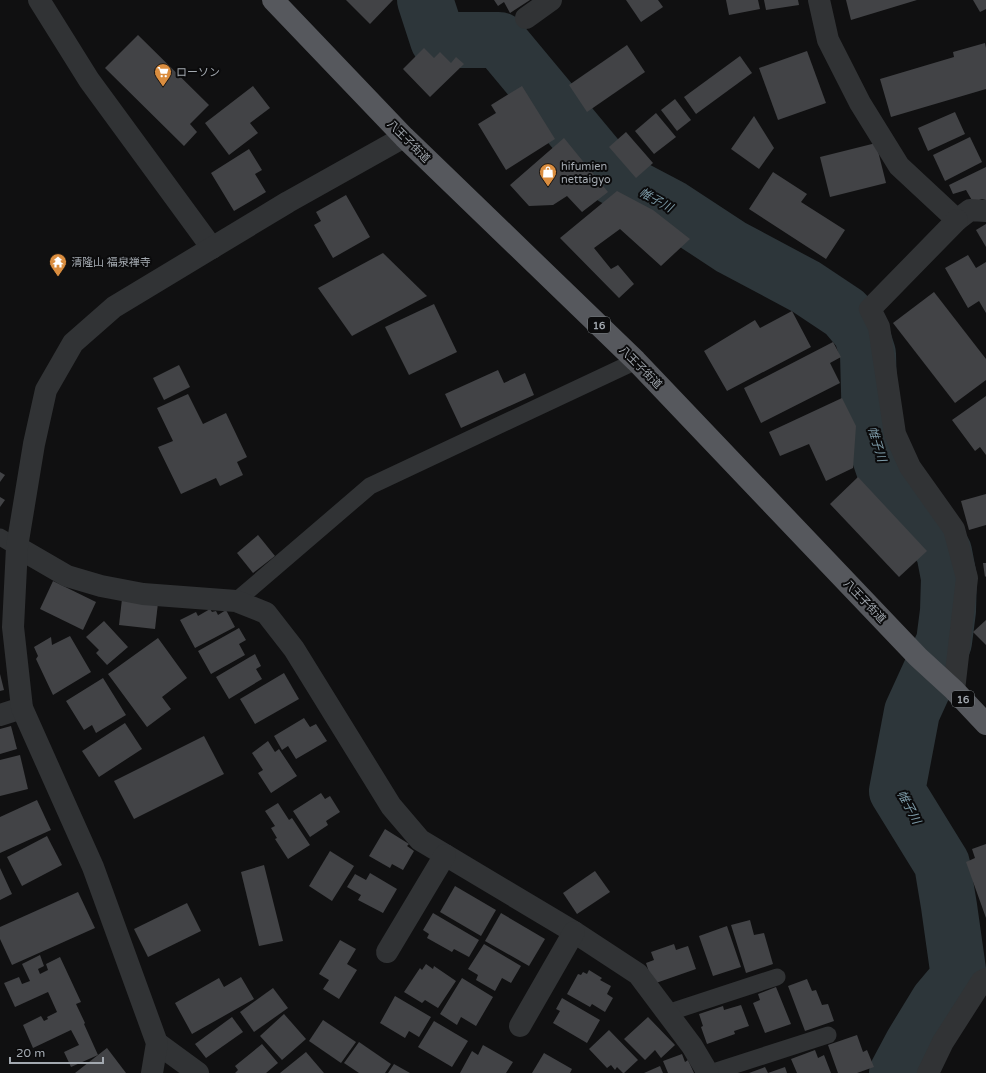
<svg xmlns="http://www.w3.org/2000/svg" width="986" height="1073" font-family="'Varela Round','Noto Sans JP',sans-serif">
<rect width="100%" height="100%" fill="#101011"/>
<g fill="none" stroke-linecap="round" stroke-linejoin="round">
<!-- river -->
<path stroke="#2d363a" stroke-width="56" d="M425 0 438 40H499L613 177 670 207 731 247 806 287 845 313 861 332 868 354 870 428 885 472 905 498 930 529 944 552 949 578 948 611 944 642 912 712 897 791 942 864 949 906 959 977 938 1002 913 1043 897 1073"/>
</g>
<!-- building -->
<g fill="#424346">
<path d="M346 0H393L370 24Z"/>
<path d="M494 0H530L510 13 504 2 498 6Z"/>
<path d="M626 0H658L663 7 641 22Z"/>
<path d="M726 0H758L760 9 729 15Z"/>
<path d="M764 0H798L799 5 766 10Z"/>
<path d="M846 0H917L851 20Z"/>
<path d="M973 0H986V9L980 12Z"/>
<path d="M138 35 209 105 190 124 197 132 184 146 105 68Z"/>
<path d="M985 43 986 48V89L891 117 880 79 954 57 953 52Z"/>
<path d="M627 45 645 72 587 112 569 85Z"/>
<path d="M424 48 434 58 440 52 451 63 456 57 464 64 430 97 403 69Z"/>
<path d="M807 51 826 103 778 120 759 68Z"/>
<path d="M740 56 752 73 696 114 684 97Z"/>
<path d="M253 86 270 108 250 123 258 133 229 155 205 123Z"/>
<path d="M522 86 555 139 506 170 478 124 496 113 491 105Z"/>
<path d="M675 99 691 120 677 131 661 110Z"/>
<path d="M955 112 965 134 928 151 918 128Z"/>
<path d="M656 113 676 137 654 154 635 131Z"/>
<path d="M754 116 774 148 759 169 731 149Z"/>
<path d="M626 132 653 163 636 178 609 147Z"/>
<path d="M970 137 982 162 945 181 933 155Z"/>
<path d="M564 138 608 192 582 212 567 196 553 205 529 206 510 185Z"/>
<path d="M876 143 886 183 830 197 820 157Z"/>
<path d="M249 149 262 170 255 174 266 192 234 211 211 173Z"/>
<path d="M986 167V200L982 199 973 202 966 190 953 194 949 185Z"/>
<path d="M773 172 807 194 801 202 845 230 826 259 749 209Z"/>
<path d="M617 191 653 210 690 239 661 266 620 229 594 248 611 269 618 265 634 284 619 298 560 238Z"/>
<path d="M346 195 370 237 333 258 314 225 321 221 316 212Z"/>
<path d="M986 224V247L976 230Z"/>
<path d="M383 253 427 296 352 336 318 288Z"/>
<path d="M968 255 976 268 986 262V313L979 301 968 308 945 268Z"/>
<path d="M934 292 986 359V380L955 403 893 323Z"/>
<path d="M434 304 457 352 409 375 385 327Z"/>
<path d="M792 311 811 347 727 391 704 351 755 320 760 328Z"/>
<path d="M833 342 841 357 830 363 840 383 761 423 744 388Z"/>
<path d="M179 365 190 387 164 400 153 378Z"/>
<path d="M498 370 504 383 525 373 534 395 461 428 445 394Z"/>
<path d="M188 394 203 424 226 413 247 457 237 462 243 475 220 486 216 478 181 494 158 447 173 441 157 408Z"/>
<path d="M986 396V455L980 447 975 451 952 420Z"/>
<path d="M842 398 856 426 853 468 826 481 809 444 780 456 769 432Z"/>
<path d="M0 472 5 475 0 482Z"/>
<path d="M858 477 927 551 899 577 830 504Z"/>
<path d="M986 494V525L969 530 961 501Z"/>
<path d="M0 497 5 500 0 507Z"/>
<path d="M258 535 275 556 253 573 237 553Z"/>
<path d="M983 563H986V576L985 577Z"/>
<path d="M53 581 96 602 83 630 40 609Z"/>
<path d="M122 599 158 603 155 629 119 625Z"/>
<path d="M210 609 212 612 216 611 218 615 226 610 235 627 195 648 180 620 196 612 198 616Z"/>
<path d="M986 620V645L973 632Z"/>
<path d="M104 621 128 647 107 665 96 653 99 650 86 637Z"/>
<path d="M239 628 246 640 239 644 245 655 211 674 198 651Z"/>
<path d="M70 636 91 672 53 695 36 659 38 656 34 647 51 637 52 645Z"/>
<path d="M158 638 187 678 162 697 171 709 147 727 108 674Z"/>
<path d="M255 654 261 666 256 669 262 679 229 699 216 677Z"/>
<path d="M284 673 299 699 255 724 240 699Z"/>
<path d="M0 674 4 690 0 691Z"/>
<path d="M103 678 126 715 96 733 92 725 84 730 66 701Z"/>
<path d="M304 718 310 727 316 724 327 741 296 759 288 746 282 750 274 736Z"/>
<path d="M125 723 142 749 99 777 82 751Z"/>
<path d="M11 726 17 749 0 754V729Z"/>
<path d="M204 736 224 774 134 819 114 781Z"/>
<path d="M268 741 275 752 279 749 297 776 271 793 258 773 263 770 252 753Z"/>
<path d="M20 755 28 789 0 796V760Z"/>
<path d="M321 793 325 799 330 796 340 812 326 821 328 825 310 837 293 811Z"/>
<path d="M37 800 51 830 0 853V817Z"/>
<path d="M278 803 289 820 292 818 310 845 288 859 275 839 277 838 271 828 275 826 265 811Z"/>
<path d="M385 829 409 844 407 846 414 851 403 870 392 864 390 868 369 856Z"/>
<path d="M47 836 62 865 22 886 7 857Z"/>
<path d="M986 844V918L966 862 975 858 972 849Z"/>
<path d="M330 851 354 866 332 901 309 886Z"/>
<path d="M264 865 283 941 259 946 241 872Z"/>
<path d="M0 868 12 894 0 900Z"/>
<path d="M595 871 610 892 577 914 563 893Z"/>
<path d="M370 873 397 889 383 913 358 900 361 895 347 887 355 874 366 880Z"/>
<path d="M455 886 496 910 481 936 440 912Z"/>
<path d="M78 892 95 928 12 965 0 939V927Z"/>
<path d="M187 903 201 931 148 957 134 929Z"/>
<path d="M433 913 479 940 469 957 454 949 452 952 427 938 429 934 423 930Z"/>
<path d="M501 913 545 939 529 966 485 941Z"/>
<path d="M750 920 754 935 764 933 773 964 746 973 731 925Z"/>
<path d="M727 926 741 967 713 976 699 936Z"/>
<path d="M340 940 356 949 347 964 357 970 339 999 323 989 329 980 319 974Z"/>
<path d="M484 944 521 966 511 983 502 978 495 991 476 980 478 975 468 969Z"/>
<path d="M674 944 676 950 688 946 696 969 653 984 646 963 654 960 651 952Z"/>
<path d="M40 955 44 966 38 969 40 974 48 970 46 964 60 957 81 1002 76 1004 85 1023 84 1024 98 1055 71 1067 64 1052 79 1045 71 1030 33 1048 23 1025 41 1016 44 1021 48 1019 47 1017 57 1012 48 992 15 1007 4 983 19 977 22 984 30 981 22 964Z"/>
<path d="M426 964 433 969 434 966 456 981 438 1008 425 1000 422 1003 404 992 420 968 422 970Z"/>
<path d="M589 970 602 978 600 980 611 986 607 994 613 998 605 1012 592 1004 590 1007 567 994 578 974 581 975 583 972 587 974Z"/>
<path d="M241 977 254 999 192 1034 175 1003 219 978 224 987Z"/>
<path d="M462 978 493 997 476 1026 461 1017 457 1025 440 1014Z"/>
<path d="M807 979 812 991 816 990 822 1005 828 1004 834 1021 805 1031 788 986Z"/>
<path d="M776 987 791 1024 765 1033 753 1003 760 1000 758 994Z"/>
<path d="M273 988 288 1008 254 1032 240 1012Z"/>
<path d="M395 996 431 1017 419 1037 409 1031 405 1038 380 1023Z"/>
<path d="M562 998 600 1020 587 1043 553 1023 560 1011 556 1009Z"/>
<path d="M741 1005 749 1026 734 1031 735 1034 707 1044 701 1027 703 1026 699 1014 723 1006 724 1010Z"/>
<path d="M284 1014 306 1039 282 1060 260 1036Z"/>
<path d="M232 1017 243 1032 206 1058 195 1044Z"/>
<path d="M648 1017 675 1045 661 1058 655 1050 645 1060 624 1039Z"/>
<path d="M323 1020 356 1042 341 1063 309 1041Z"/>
<path d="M434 1021 468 1041 452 1067 418 1047Z"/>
<path d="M609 1030 638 1060 624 1073H623L617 1067 615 1070 611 1065 607 1068 589 1049Z"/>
<path d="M857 1035 863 1052 867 1050 874 1067 857 1073H838L828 1045Z"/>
<path d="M359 1042 391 1064 385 1073H359L344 1063Z"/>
<path d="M262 1044 278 1063 266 1073H235L238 1070 235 1066Z"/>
<path d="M483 1045 513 1062 506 1073H460L472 1051 478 1055Z"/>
<path d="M107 1048 126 1073H75L98 1055Z"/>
<path d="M815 1050 818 1058 824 1055 831 1073H797L791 1059Z"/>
<path d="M306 1052 324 1073H280Z"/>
<path d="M544 1053 572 1069 570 1073H532Z"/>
<path d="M682 1054 685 1062 688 1060 694 1073H668L663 1061Z"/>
<path d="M394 1064 410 1073H388Z"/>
<path d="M660 1066 663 1073H644Z"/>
<path d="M765 1067 768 1073H749Z"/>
<path d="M785 1067 787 1073H768Z"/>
</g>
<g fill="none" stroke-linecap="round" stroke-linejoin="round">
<!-- service -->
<g stroke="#313335" stroke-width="17">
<path d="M0 537 17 547"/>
<path d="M236 601 370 486 636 361"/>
<path d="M667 1013 777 977"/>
<path d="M710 1073 828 1035"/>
</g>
<!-- minor -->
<g stroke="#313335" stroke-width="22">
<path d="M39 0 89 80 212 248"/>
<path d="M819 0 828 40 860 103 899 166 957 220 970 210 986 211"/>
<path d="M526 18 551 0"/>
<path d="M17 547 67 576 101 586 143 594 236 601 266 613 294 649 391 806 420 840 574 932 638 974 692 1046 708 1073"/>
<path d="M954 690 967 578 954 529 910 467 895 434 879 327 870 309 957 220"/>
<path d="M0 715 22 708"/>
<path d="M387 952 445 855"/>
<path d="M520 1026 574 932"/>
<path d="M157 1043 198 1073"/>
<path d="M152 1073 157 1043 93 867 22 708 13 627 17 547 34 444 46 390 73 343 114 307 288 202 404 137"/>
<path d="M928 1073 943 1042 982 981 986 979"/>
</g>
<!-- trunk -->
<path stroke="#56585d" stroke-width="22" d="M273 0 404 137 636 361 918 657 954 690 986 724"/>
</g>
<!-- icons -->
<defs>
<g id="supermarket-pin" transform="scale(0.9)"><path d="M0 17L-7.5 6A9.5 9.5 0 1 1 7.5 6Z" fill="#da8d3f" stroke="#0b0b0c"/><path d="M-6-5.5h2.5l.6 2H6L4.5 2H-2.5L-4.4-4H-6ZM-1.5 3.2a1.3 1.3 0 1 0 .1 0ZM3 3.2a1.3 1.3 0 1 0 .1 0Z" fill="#fff"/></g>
<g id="shop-pin" transform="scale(0.9)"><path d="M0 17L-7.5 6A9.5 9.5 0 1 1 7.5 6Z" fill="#da8d3f" stroke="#0b0b0c"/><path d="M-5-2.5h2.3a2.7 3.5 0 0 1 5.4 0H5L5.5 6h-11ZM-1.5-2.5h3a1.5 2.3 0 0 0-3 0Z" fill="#fff"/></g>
<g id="temple-pin" transform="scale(0.9)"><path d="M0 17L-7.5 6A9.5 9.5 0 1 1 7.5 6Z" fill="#da8d3f" stroke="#0b0b0c"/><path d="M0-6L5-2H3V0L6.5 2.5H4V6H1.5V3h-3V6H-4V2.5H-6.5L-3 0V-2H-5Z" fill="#fff"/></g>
</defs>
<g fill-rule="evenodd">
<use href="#supermarket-pin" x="163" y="72"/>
<use href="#shop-pin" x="548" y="172"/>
<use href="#temple-pin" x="58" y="262"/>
</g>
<g text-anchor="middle" stroke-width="4" stroke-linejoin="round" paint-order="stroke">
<!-- shield labels -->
<g fill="#0b0b0c" stroke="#757a7f" stroke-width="1">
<rect x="588" y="317" width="22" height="16" rx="3"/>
<rect x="952" y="691" width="22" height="16" rx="3"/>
</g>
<g font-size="10" font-weight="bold" fill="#a3a9b0">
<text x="599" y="329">16</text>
<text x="963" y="703">16</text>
</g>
<!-- poi labels -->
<g font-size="11" fill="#a3a9b0" stroke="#0b0b0c" text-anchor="start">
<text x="176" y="76">ローソン</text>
<text x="561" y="170">hifumien<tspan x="561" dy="13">nettaigyo</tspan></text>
<text x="71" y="266">清隆山 福泉禅寺</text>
</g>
<!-- street labels -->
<g font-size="11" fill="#a3a9b0" stroke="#0b0b0c">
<text transform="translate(409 141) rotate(45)" y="4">八王子街道</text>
<text transform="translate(641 367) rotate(45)" y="4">八王子街道</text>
<text transform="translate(865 601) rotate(46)" y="4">八王子街道</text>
</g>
<!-- water labels -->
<g font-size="12" font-style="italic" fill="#7d9ba8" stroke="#0b0b0c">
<text transform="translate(656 200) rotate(29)" y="4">帷子川</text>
<text transform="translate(877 444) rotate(73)" y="4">帷子川</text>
<text transform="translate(909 807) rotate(62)" y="4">帷子川</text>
</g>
</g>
<!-- scale -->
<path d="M10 1057v6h93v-6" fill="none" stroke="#a3a9b0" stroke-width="2"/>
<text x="16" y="1057" font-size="12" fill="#a3a9b0" stroke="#0b0b0c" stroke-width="3" paint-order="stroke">20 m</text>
</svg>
